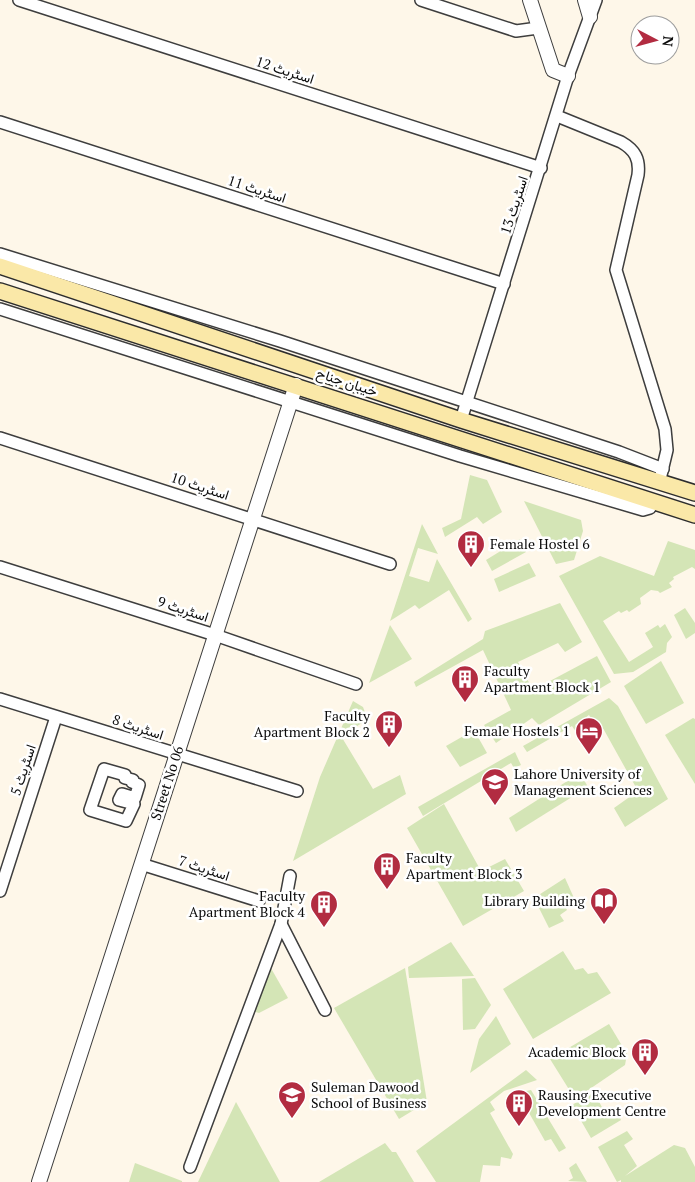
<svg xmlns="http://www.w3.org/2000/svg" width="695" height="1182" font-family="'PT Serif',Vazirmatn,serif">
<rect width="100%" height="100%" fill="#fef7e9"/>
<!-- green -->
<g fill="#d4e5b6">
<path d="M470 475 487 480 502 512 483 524 477 517 445 537 442 528 461 519Z"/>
<path d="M524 501 581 520 583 531 574 560 556 564Z"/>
<path d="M422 524 438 554 418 548 409 576 429 582 437 559 472 619 468 622 449 590 419 609 415 605 390 621Z"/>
<path d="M520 539 526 552 492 571 486 560Z"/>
<path d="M668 541 695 550V569L692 567 673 577 674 579 669 583 672 587 660 593 658 591 651 590 640 598 641 604 629 612 627 610 621 613 619 611 603 621 629 662 653 647 645 633 658 625 660 628 665 624 672 637 667 643 666 652 633 672 614 674 559 576 600 556 654 576Z"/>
<path d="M529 563 536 576 499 592 494 579Z"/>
<path d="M560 603 582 642 565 652 558 643 518 662 533 690 597 656 611 682 539 725 532 718 496 743 484 725 511 710 483 650 416 687 414 682 483 639 485 631Z"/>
<path d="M685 608 695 623V633L686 639 674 615Z"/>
<path d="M390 625 412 659 369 683Z"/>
<path d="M661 661 684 703 646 724 624 686Z"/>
<path d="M609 698 618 706 668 799 625 827 614 808 638 791 599 721 594 724 589 715 575 725 578 731 576 732 572 726 527 752 523 746Z"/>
<path d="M353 701 363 707 366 715 362 723 341 736 373 789 400 775 406 794 293 861 320 777Z"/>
<path d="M693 718 695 719V784L665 735Z"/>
<path d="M474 730 487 753 460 767 446 746Z"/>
<path d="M515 752 521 765 514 768 511 763 423 816 418 807Z"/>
<path d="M580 773 588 787 516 832 509 818Z"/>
<path d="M444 804 481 871 505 859 524 891 463 926 407 828Z"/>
<path d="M565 878 574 898 564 904 567 910 560 915 564 921 549 928 534 898Z"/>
<path d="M451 942 474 976 409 978 408 967Z"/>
<path d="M563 951 575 970 583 968 588 974 597 972 611 993 533 1039 503 989Z"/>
<path d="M268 963 288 998 259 1013 252 1011Z"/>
<path d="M405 968 427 1102 399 1119 334 1008Z"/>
<path d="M475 978 491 1005 475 1029 463 1030 462 979Z"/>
<path d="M496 1016 511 1044 470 1073 479 1039Z"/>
<path d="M609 1024 627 1054 625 1065 575 1099 550 1059Z"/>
<path d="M526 1070 537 1080 504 1091 490 1102 495 1110 490 1113 513 1154 511 1159 501 1157 500 1166 483 1165 480 1182H436L416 1151Z"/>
<path d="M531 1090 566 1148 559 1152 551 1139 545 1141 520 1097 514 1099 512 1094Z"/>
<path d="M594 1092 606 1115 616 1109 621 1120 591 1138 572 1105Z"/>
<path d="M236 1102 280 1182H198Z"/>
<path d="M627 1131 633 1139 624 1145 637 1166 625 1176 674 1145 685 1148 695 1167V1182H621V1180L617 1182 598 1147Z"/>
<path d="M385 1143 392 1152H396L414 1182H319Z"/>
<path d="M135 1163 182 1181V1182H129Z"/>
<path d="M576 1163 587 1182 568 1181 573 1178 569 1168Z"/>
</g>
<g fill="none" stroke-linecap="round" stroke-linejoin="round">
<!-- minor casing -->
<g stroke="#3e3e3e" stroke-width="14">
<g id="minor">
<path d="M19 0 541 168"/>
<path d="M421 0 516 31 538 28"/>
<path d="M557 116 621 142C635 150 640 159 638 175L616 270 665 429 667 450 661 475"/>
<path d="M0 122 504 284"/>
<path d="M0 254 280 341 619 452 663 469"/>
<path d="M0 309 460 456 643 510 650 508 653 501"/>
<path d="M461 420 568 76 596 0"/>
<path d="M0 438 390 564"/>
<path d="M0 567 215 635 356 684"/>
<path d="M0 699 297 791"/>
<path d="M104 769 125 775V778L133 780 132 782 139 785 135 798 122 794 119 800 134 804 126 821 90 810Z"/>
<path d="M141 864 259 901"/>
<path d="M0 891 56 717"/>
<path d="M281 924 325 1010"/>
<path d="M190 1167 281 924 290 876"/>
</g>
</g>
<!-- tertiary casing -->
<g stroke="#3e3e3e" stroke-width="16">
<g id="tertiary">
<path d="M530 0 553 70 568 76"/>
<path d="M585 0 590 17"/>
<path d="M39 1182 296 385"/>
</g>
</g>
<!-- secondary casing -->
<g stroke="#2d2d2d" stroke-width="18">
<g id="secondary">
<path d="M0 266 461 420 695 493"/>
<path d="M0 291 695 515"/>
</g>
</g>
<!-- minor -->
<use href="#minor" stroke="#fff" stroke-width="11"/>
<!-- tertiary -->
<use href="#tertiary" stroke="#fff" stroke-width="14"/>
<!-- secondary -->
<use href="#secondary" stroke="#fae8a8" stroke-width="15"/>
</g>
<!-- icons -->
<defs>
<g id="building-pin" transform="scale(1.4375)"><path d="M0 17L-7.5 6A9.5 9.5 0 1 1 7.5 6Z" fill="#b22c41" stroke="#fff"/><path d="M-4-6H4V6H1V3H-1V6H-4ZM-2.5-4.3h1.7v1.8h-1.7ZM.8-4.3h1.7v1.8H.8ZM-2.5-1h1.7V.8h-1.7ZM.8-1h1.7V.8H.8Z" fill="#fff"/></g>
<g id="hotel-pin" transform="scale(1.4375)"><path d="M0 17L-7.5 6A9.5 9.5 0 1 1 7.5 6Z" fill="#b22c41" stroke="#fff"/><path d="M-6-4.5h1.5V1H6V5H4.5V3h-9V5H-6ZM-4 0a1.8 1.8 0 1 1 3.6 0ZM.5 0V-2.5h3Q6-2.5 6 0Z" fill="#fff"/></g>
<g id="university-pin" transform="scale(1.4375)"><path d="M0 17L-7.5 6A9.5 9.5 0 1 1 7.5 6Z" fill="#b22c41" stroke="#fff"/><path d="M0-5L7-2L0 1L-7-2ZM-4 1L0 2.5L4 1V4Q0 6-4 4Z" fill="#fff"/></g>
<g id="library-pin" transform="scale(1.4375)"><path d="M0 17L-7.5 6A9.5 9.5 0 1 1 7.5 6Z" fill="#b22c41" stroke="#fff"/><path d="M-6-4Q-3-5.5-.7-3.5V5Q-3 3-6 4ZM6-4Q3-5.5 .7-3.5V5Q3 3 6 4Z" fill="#fff"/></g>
</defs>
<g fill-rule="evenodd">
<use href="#building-pin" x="471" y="544"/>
<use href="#building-pin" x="465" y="679"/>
<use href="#building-pin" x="389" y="724"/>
<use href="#hotel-pin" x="589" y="731"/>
<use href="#university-pin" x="495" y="782"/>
<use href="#building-pin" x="387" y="866"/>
<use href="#library-pin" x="604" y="901"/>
<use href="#building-pin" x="324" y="904"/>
<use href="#building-pin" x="645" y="1052"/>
<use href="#university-pin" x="292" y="1095"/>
<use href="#building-pin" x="519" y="1103"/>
</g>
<g text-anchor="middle" stroke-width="5" stroke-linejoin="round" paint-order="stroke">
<!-- street labels -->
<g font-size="14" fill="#0b0b0b" stroke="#fff">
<text transform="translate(285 70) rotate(18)" y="5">اسٹریٹ 12</text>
<text transform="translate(257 189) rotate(18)" y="5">اسٹریٹ 11</text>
<text transform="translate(514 205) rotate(-72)" y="5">اسٹریٹ 13</text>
<text transform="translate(347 382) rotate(18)" y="5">خیبان جناح</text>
<text transform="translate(200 486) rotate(18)" y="5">اسٹریٹ 10</text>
<text transform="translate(183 609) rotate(18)" y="5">اسٹریٹ 9</text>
<text transform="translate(138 727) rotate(18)" y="5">اسٹریٹ 8</text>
<text transform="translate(23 770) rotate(-72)" y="5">اسٹریٹ 5</text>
<text transform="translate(167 783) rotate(-72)" y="5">Street No 06</text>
<text transform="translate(204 868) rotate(18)" y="5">اسٹریٹ 7</text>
</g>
<!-- poi labels -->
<g font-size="14" fill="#0b0b0b" stroke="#fff" text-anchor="start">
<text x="490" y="549">Female Hostel 6</text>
<text x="484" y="676">Faculty<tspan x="484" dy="16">Apartment Block 1</tspan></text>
<text x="370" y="721" text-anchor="end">Faculty<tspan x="370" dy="16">Apartment Block 2</tspan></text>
<text x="570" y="736" text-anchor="end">Female Hostels 1</text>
<text x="514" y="779">Lahore University of<tspan x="514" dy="16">Management Sciences</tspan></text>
<text x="406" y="863">Faculty<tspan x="406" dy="16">Apartment Block 3</tspan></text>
<text x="305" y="901" text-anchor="end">Faculty<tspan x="305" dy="16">Apartment Block 4</tspan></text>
<text x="585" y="906" text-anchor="end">Library Building</text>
<text x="626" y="1057" text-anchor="end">Academic Block</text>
<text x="311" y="1092">Suleman Dawood<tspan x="311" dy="16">School of Business</tspan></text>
<text x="538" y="1100">Rausing Executive<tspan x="538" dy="16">Development Centre</tspan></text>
</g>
</g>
<!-- north arrow -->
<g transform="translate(655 40) rotate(96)"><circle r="24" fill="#ffffff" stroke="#9d9d9d"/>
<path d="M0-4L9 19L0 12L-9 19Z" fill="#b22c41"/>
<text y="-8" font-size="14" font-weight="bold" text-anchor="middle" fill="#0b0b0b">N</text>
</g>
</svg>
